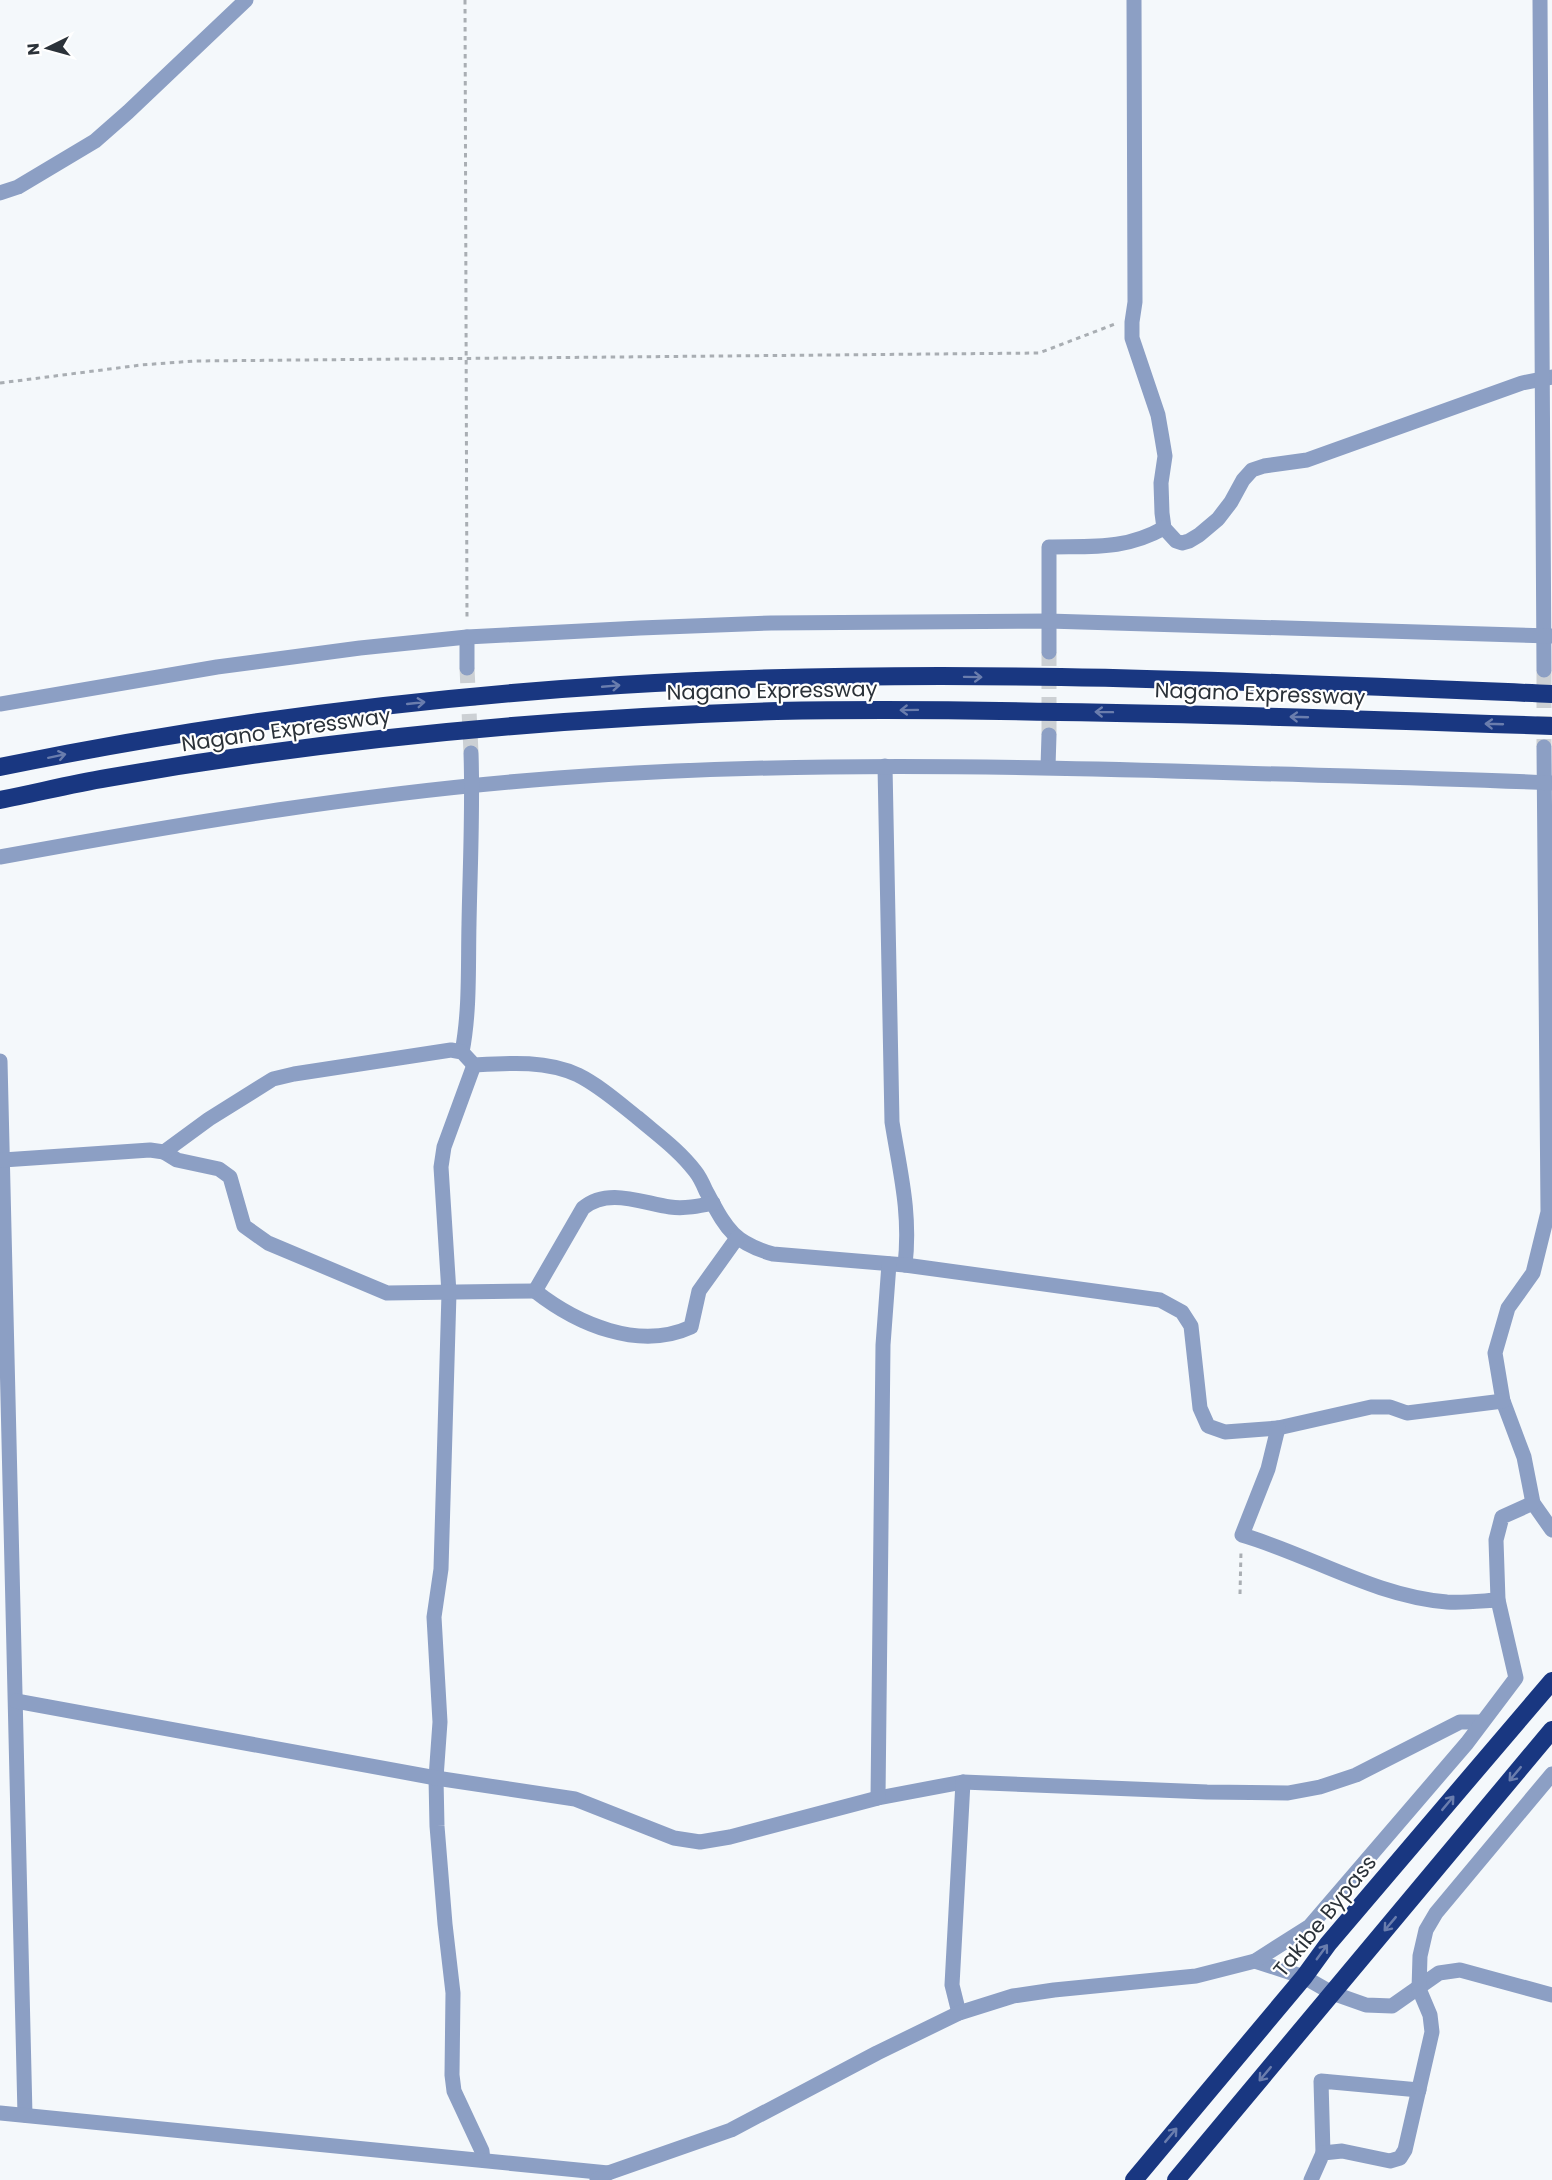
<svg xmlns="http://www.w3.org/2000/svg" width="1552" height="2180" font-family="Poppins,sans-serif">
<rect width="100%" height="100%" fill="#f4f8fb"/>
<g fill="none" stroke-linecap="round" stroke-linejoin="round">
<!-- minor-tunnel -->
<g stroke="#ccd0d4" stroke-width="15" stroke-dasharray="15 8" stroke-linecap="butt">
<path d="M467 668 471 753"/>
<path d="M1544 670V747"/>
<path d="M1049 735V652"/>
</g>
<!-- path -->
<g stroke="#a9aeb3" stroke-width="3" stroke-dasharray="4.5 4.5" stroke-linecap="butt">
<path d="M465 0 467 621"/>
<path d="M0 383 141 365 194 361 1039 353 1115 324"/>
<path d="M1240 1594 1241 1551"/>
</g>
<!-- minor -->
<g stroke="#8c9fc4" stroke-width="15">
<path d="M1134 0 1135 302 1132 322V338L1158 415 1162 438 1165 456 1161 483 1162 513 1164 528 1176 541 1182 543 1189 541 1199 535 1218 519 1231 502 1243 480 1252 470 1264 466 1307 460 1522 383 1552 377"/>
<path d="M1540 0 1544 670"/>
<path d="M0 193 18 187 95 141 128 112 246 0"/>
<path d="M467 637V668"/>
<path d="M1049 652V547C1092 546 1125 550 1164 528"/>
<path d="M0 704 217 667 360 648 467 637 640 628 771 623 1048 621 1552 636"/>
<path d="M1544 747 1548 1212 1533 1273 1508 1308 1495 1353 1503 1401 1524 1457 1533 1503 1552 1530"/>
<path d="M885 766 892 1122C900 1172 911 1213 905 1265"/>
<path d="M1048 767 1049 735"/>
<path d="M0 857C185 823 370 792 558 778 785 761 1012 766 1239 773 1343 776 1448 778 1552 783"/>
<path d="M462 1052C470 1011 468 966 469 924 470 867 473 810 471 753"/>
<path d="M0 1061 25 2115"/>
<path d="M474 1065 444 1147 441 1167 449 1293 441 1569 434 1617 440 1722 436 1778 437 1826 445 1924 453 1993 452 2075 454 2091 482 2151 483 2160"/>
<path d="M164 1152 177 1160 219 1169 230 1177 244 1226 268 1243 387 1293 535 1291"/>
<path d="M3 1160 150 1150 164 1152 209 1119 273 1079 294 1074 451 1050 462 1052 474 1065C508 1063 546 1060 578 1075 600 1086 619 1103 638 1118 658 1135 679 1150 695 1171 700 1177 703 1184 706 1191 726 1227 731 1242 773 1254L905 1265 1160 1300 1182 1312 1191 1326 1200 1408 1208 1426 1225 1432 1278 1428 1371 1407H1390L1407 1413 1503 1401"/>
<path d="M713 1203C699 1206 685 1209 670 1207 642 1203 608 1187 583 1208L535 1291C577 1324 639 1351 691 1327L699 1291 737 1238"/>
<path d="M1278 1428 1268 1469 1242 1535C1311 1555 1374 1596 1447 1602 1464 1603 1481 1601 1498 1600"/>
<path d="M16 1701 436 1778 575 1799 674 1838 700 1842 730 1837 878 1798 963 1782 1207 1792 1288 1793 1320 1787 1356 1775 1460 1722H1481"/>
<path d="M878 1798 883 1345 889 1264"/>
<path d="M1255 1961 1304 1977 1332 1993 1366 2005 1392 2006 1439 1973 1460 1970 1552 1995"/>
<path d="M959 2013 952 1985 963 1782"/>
<path d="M0 2113 608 2173"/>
<path d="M1323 2153 1321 2081 1419 2090"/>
<path d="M597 2180 608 2173 731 2130 877 2053 959 2013 1013 1996 1054 1990 1196 1976 1255 1961 1310 1926 1467 1743 1516 1678 1498 1600 1496 1540 1502 1517 1533 1503"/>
<path d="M1311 2180 1323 2153 1342 2151 1390 2161 1400 2158 1405 2150 1432 2032 1430 2015 1419 1989 1420 1956 1426 1930 1436 1913 1552 1774"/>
</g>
<!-- highway -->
<g stroke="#193781" stroke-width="18">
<path d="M0 767C205 725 412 698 620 685 931 666 1242 681 1552 694"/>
<path d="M0 800C36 793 71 784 107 778 328 739 553 718 777 711 871 709 965 710 1059 712 1223 714 1388 720 1552 726"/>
<path d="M1134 2180 1304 1977 1328 1944 1552 1681"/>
<path d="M1176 2180 1552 1730"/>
</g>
</g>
<!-- one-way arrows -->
<defs><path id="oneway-shaft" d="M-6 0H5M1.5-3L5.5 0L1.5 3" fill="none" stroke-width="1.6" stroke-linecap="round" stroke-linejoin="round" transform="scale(1.5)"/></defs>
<g stroke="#6a7dad">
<use href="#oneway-shaft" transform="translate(973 677) rotate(1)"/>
<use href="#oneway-shaft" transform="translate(611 686) rotate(-5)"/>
<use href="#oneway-shaft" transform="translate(416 703) rotate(-6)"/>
<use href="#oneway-shaft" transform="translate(909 710) rotate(179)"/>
<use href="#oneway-shaft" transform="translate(1104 712) rotate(-179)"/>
<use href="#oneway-shaft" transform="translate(1299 717) rotate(-178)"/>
<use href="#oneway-shaft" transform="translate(1494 724) rotate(-178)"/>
<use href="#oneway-shaft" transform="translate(57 756) rotate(-12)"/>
<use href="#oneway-shaft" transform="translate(1515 1774) rotate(130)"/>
<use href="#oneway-shaft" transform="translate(1448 1803) rotate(-50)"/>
<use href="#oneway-shaft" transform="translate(1390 1924) rotate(130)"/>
<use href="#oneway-shaft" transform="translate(1322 1952) rotate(-54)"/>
<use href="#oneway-shaft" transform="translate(1265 2074) rotate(130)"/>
<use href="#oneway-shaft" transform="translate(1171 2135) rotate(-50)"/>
</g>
<g text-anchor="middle" stroke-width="4.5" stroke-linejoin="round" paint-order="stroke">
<!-- street labels -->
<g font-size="21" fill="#2b3239" stroke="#fff">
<text transform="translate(772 691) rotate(-1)" y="7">Nagano Expressway</text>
<text transform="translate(1260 694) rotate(2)" y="7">Nagano Expressway</text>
<text transform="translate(286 730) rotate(-8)" y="7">Nagano Expressway</text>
<text transform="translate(1325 1916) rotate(-51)" y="7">Takibe Bypass</text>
</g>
</g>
<!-- north arrow -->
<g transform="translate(48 48) rotate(265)" stroke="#ffffff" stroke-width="4.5" paint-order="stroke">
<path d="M0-4.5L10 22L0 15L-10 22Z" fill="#2b3239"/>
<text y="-9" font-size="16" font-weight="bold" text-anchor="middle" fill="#2b3239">N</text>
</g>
</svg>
